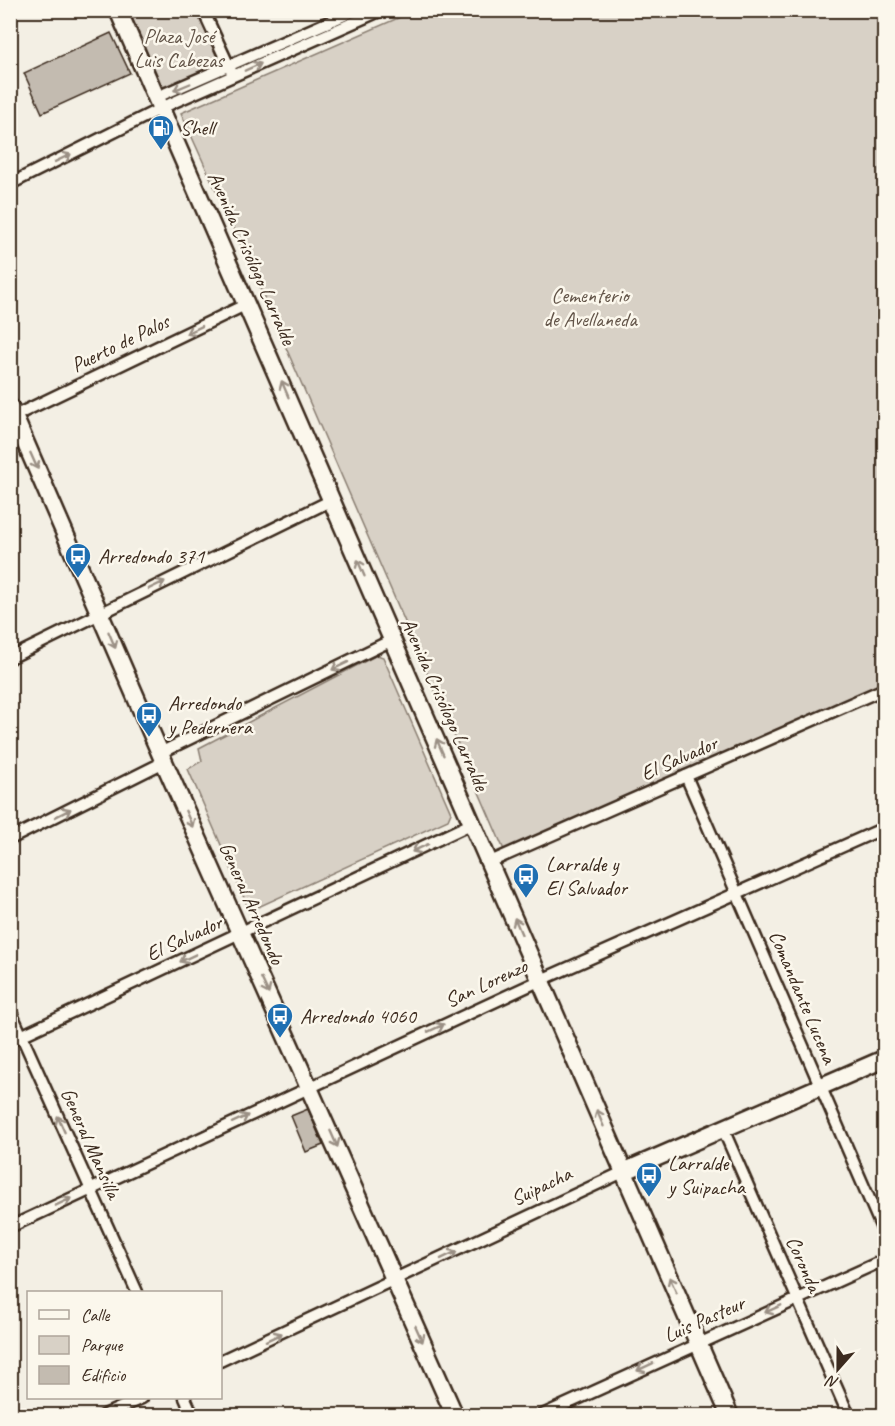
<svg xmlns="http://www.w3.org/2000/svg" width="895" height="1426" font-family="Caveat,sans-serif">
<rect width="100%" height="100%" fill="#f3efe4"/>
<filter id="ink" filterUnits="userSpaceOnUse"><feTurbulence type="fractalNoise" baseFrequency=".0167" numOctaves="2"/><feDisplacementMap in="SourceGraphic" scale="12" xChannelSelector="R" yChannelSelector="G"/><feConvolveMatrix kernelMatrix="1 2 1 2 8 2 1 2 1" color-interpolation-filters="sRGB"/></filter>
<g filter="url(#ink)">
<!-- green -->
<g fill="#d8d1c6" stroke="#8a7e72" stroke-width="1.5">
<path d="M129 11H196L219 61 218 66 167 87 162 86Z"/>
<path d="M414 11H884V686L504 850 254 274 181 113Z"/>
<path d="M377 655 383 657 451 813 448 820 254 909 248 907 188 769 202 761 199 748Z"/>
</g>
<!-- building -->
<g fill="#c3bbb0" stroke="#3b2a1e" stroke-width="1.5">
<path d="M111 33 130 73 42 113 24 73Z"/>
<path d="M308 1109 323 1145 306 1152 291 1116Z"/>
</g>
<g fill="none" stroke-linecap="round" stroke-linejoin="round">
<!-- street casing -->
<g stroke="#3b2a1e" stroke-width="15">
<g id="street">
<path d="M203 10 232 73"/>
<path d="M157 97 356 10"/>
<path d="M10 184 172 103 382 10"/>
<path d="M10 418 247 304"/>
<path d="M10 658 332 500"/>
<path d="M160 753 392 640"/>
<path d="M686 776 884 1233"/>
<path d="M10 839 164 762"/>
<path d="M490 862 884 689"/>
<path d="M10 1010 137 1292"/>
<path d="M10 1041 473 823"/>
<path d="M723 1129 849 1416"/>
<path d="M10 1227 541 980 884 828"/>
<path d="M220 1361 623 1172"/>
<path d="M185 1398 193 1416"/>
<path d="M102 1416 142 1398"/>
<path d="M540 1416 884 1260"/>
</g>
</g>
<!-- secondary casing -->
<g stroke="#3b2a1e" stroke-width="21">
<g id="secondary">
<path d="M118 10 730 1416"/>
<path d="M10 407 164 762 455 1416"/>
<path d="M623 1172 884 1059"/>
</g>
</g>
<!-- street -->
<use href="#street" stroke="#fbf7ec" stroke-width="10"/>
<!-- secondary -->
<use href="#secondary" stroke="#fbf7ec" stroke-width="16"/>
</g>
<!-- one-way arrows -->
<defs><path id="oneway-shaft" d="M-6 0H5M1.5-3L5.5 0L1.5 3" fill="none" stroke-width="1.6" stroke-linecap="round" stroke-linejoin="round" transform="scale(1.5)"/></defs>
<g stroke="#9b9085">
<use href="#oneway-shaft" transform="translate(253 67) rotate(-24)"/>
<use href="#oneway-shaft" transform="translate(182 87) rotate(157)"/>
<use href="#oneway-shaft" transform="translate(63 158) rotate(-26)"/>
<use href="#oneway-shaft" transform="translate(194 330) rotate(154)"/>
<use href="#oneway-shaft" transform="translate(285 389) rotate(-113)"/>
<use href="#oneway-shaft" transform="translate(34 461) rotate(66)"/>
<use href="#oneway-shaft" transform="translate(361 568) rotate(-113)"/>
<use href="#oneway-shaft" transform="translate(157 585) rotate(-26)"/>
<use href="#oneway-shaft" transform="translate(112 640) rotate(67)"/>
<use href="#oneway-shaft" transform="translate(340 666) rotate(154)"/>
<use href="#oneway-shaft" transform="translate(440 747) rotate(-113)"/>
<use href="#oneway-shaft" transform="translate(63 813) rotate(-27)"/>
<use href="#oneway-shaft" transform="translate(189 819) rotate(66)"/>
<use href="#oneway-shaft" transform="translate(420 848) rotate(155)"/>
<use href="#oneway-shaft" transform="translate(518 926) rotate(-113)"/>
<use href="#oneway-shaft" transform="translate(188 958) rotate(155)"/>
<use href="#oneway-shaft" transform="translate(265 986) rotate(65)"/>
<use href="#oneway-shaft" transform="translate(436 1028) rotate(-25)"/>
<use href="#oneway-shaft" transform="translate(600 1118) rotate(-113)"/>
<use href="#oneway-shaft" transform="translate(240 1119) rotate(-25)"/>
<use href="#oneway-shaft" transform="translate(61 1124) rotate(-114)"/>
<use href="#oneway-shaft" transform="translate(334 1139) rotate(66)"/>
<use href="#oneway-shaft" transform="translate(63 1202) rotate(-25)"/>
<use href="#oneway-shaft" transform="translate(449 1255) rotate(-26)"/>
<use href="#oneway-shaft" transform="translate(673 1285) rotate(-114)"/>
<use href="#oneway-shaft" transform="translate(773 1309) rotate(156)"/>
<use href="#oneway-shaft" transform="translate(419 1334) rotate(66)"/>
<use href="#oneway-shaft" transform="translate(274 1337) rotate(-25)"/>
<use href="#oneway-shaft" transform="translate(645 1367) rotate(155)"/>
</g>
</g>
<!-- icons -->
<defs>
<g id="fuel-pin" transform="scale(1.35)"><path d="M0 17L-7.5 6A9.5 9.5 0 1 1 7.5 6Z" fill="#1f6fb2" stroke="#fbf7ec"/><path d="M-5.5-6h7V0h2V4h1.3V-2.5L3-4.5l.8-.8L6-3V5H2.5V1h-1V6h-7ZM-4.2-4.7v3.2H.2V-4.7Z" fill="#fff"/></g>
<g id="bus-pin" transform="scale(1.35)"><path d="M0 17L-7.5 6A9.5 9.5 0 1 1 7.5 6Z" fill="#1f6fb2" stroke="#fbf7ec"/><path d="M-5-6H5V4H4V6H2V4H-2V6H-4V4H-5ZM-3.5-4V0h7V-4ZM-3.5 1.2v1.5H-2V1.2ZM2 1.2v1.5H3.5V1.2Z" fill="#fff"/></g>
</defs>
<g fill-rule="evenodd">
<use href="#fuel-pin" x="161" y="128"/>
<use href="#bus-pin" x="78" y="556"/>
<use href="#bus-pin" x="149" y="715"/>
<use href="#bus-pin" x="526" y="876"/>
<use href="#bus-pin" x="280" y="1016"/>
<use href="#bus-pin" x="649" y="1175"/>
</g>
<g text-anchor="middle" stroke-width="5" stroke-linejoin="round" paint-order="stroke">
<!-- park labels -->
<g font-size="21" fill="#625448" stroke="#fbf7ec">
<text x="179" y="43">Plaza José<tspan x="179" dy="24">Luis Cabezas</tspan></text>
<text x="590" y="302">Cementerio<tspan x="590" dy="24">de Avellaneda</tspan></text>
</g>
<!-- poi labels -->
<g font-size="21" fill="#3b2a1e" stroke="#fbf7ec" text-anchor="start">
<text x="180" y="135">Shell</text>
<text x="98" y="563">Arredondo 371</text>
<text x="168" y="710">Arredondo<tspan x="168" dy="24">y Pedernera</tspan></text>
<text x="546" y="871">Larralde y<tspan x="546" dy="24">El Salvador</tspan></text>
<text x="300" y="1023">Arredondo 4060</text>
<text x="668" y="1170">Larralde<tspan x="668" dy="24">y Suipacha</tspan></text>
</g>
<!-- street labels -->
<g font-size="21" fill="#3b2a1e" stroke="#fbf7ec">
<text transform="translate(252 258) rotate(66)" y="7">Avenida Crisólogo Larralde</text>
<text transform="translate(120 343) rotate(-26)" y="7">Puerto de Palos</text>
<text transform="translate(445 704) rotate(66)" y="7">Avenida Crisólogo Larralde</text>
<text transform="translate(679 758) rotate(-24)" y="7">El Salvador</text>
<text transform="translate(252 903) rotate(66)" y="7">General Arredondo</text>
<text transform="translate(184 938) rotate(-25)" y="7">El Salvador</text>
<text transform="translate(486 983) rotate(-25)" y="7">San Lorenzo</text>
<text transform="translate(803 997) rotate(67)" y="7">Comandante Lucena</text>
<text transform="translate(91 1143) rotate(66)" y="7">General Mansilla</text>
<text transform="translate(541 1186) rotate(-26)" y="7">Suipacha</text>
<text transform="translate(804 1264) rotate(66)" y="7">Coronda</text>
<text transform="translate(704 1319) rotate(-24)" y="7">Luis Pasteur</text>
</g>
</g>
<!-- margin -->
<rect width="895" height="1426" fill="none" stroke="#fbf7ec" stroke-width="36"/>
<rect x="18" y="18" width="859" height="1390" fill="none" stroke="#3b2a1e" stroke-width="2" filter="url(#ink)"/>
<!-- legend -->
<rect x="27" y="1291" width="195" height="108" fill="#fbf7ec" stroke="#aea59a" stroke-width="1.5"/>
<rect x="39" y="1310" width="30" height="9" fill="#fbf7ec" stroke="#aea59a" stroke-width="1.5"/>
<text x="81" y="1321" font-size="18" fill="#3b2a1e">Calle</text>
<rect x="39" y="1336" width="30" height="18" fill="#d8d1c6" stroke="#aea59a" stroke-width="1.5"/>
<text x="81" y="1351" font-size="18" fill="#3b2a1e">Parque</text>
<rect x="39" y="1366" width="30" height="18" fill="#c3bbb0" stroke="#aea59a" stroke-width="1.5"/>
<text x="81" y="1381" font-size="18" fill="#3b2a1e">Edificio</text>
<!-- north arrow -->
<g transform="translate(838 1369) rotate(201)" stroke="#fbf7ec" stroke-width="4.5" paint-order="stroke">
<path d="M0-4.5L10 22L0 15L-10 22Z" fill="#3b2a1e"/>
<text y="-9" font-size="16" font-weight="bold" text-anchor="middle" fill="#3b2a1e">N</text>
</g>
</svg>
